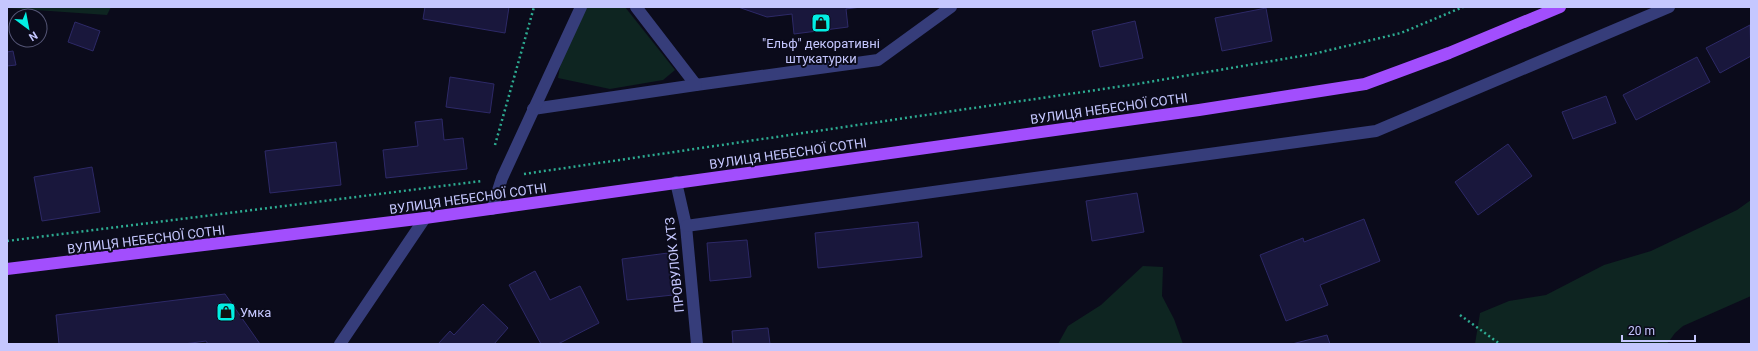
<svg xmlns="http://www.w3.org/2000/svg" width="1758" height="351" font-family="Roboto,sans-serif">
<rect width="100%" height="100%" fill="#0b0b1b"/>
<!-- green -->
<g fill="#0e2521">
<path d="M7 7H111L107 15 7 8Z"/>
<path d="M585 7H625L675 70 663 80 610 89 558 78 562 56Z"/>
<path d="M1751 200V296L1683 326 1675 333 1667 344H1475L1480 313 1509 301 1546 295 1604 265 1651 251 1737 210Z"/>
<path d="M1143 266 1163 267 1162 296 1174 319 1183 344H1058L1068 326 1101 305Z"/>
</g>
<!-- building -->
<g fill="#19173c" stroke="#2d2967">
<path d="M425 7H509L505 33 423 19Z"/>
<path d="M738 7H861L846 9 848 27 794 34 792 14 767 17Z"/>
<path d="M1266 8 1272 41 1222 51 1215 18Z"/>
<path d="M1135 21 1143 58 1100 67 1092 31Z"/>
<path d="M75 22 100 31 93 51 68 42Z"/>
<path d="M1750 25 1751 56 1720 73 1706 48Z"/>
<path d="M13 51 16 65 7 66V52Z"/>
<path d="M1697 57 1710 82 1636 120 1623 95Z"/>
<path d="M450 77 494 84 490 113 446 107Z"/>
<path d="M1606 96 1616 123 1573 139 1562 112Z"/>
<path d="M442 119 444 140 463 138 467 169 386 178 383 150 418 146 415 122Z"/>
<path d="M336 142 341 185 270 193 265 151Z"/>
<path d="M1508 144 1532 176 1478 215 1455 182Z"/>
<path d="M92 167 100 212 42 221 34 177Z"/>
<path d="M1137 193 1144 232 1092 241 1086 201Z"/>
<path d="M1364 219 1380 261 1320 285 1328 305 1286 321 1260 255 1303 238 1304 242Z"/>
<path d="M918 222 922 257 818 268 815 233Z"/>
<path d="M747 240 751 277 710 281 707 243Z"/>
<path d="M668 253 673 295 627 300 622 259Z"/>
<path d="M535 271 550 300 580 286 599 323 558 344H541L509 285Z"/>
<path d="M225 294 260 344H208L206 341 184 344H59L56 315Z"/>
<path d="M483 304 508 328 494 344H438L450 331 454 335Z"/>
<path d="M768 328 770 344H733L732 331Z"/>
<path d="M1327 335 1330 344H1292Z"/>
</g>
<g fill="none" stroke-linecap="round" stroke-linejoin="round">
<!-- path -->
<g stroke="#2dab91" stroke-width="2.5" stroke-dasharray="2 3" stroke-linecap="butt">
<path d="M495 145 534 7"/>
<path d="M524 174 1137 84 1313 54 1401 33 1463 7"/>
<path d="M7 241 482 181"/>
<path d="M1460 315 1500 344"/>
</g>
<!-- minor -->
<g stroke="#363d7a" stroke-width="12">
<path d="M636 7 696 85 878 60 951 7"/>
<path d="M533 109 696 85"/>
<path d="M676 182 686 226 697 344"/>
<path d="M492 209 502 178 581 7"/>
<path d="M686 226 1376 131 1669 7"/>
<path d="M340 344 425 218"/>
</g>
<!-- major -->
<path stroke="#a24efd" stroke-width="12" d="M7 269 425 218 1199 110 1365 84 1449 53 1560 7"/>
</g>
<!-- icons -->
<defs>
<g id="shop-square" transform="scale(1)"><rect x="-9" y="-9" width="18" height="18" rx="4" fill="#02eee3" stroke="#0b0b1b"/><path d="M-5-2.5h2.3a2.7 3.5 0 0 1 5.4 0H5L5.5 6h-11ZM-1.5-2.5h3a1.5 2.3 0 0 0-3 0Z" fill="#111"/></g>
</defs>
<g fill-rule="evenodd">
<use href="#shop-square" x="821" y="23"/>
<use href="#shop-square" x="226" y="312"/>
</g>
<g text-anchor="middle" stroke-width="4" stroke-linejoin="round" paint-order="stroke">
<!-- poi labels -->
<g font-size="13" fill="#c5c7fe" stroke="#0b0b1b">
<text x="821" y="48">"Ельф" декоративні<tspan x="821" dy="15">штукатурки</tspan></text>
<text x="240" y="317" text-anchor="start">Умка</text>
</g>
<!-- street labels -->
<g font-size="13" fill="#c5c7fe" stroke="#0b0b1b">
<text transform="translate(1109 108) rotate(-8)" y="5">ВУЛИЦЯ НЕБЕСНОЇ СОТНІ</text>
<text transform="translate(788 153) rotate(-8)" y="5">ВУЛИЦЯ НЕБЕСНОЇ СОТНІ</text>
<text transform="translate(468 198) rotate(-8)" y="5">ВУЛИЦЯ НЕБЕСНОЇ СОТНІ</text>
<text transform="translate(146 239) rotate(-7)" y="5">ВУЛИЦЯ НЕБЕСНОЇ СОТНІ</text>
<text transform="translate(674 265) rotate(-96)" y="5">ПРОВУЛОК ХТЗ</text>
</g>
</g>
<!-- border -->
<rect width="1758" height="351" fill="none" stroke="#c5c7fe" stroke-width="16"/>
<!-- north arrow -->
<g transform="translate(28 28) rotate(148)"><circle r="19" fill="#0b0b1b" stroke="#555676"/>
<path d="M0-3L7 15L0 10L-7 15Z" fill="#02eee3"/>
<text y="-6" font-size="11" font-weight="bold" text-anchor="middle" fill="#c5c7fe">N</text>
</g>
<!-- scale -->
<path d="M1622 335v6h73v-6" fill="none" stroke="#c5c7fe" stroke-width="2"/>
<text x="1628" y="335" font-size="12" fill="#c5c7fe" stroke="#0b0b1b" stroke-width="3" paint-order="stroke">20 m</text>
</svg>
